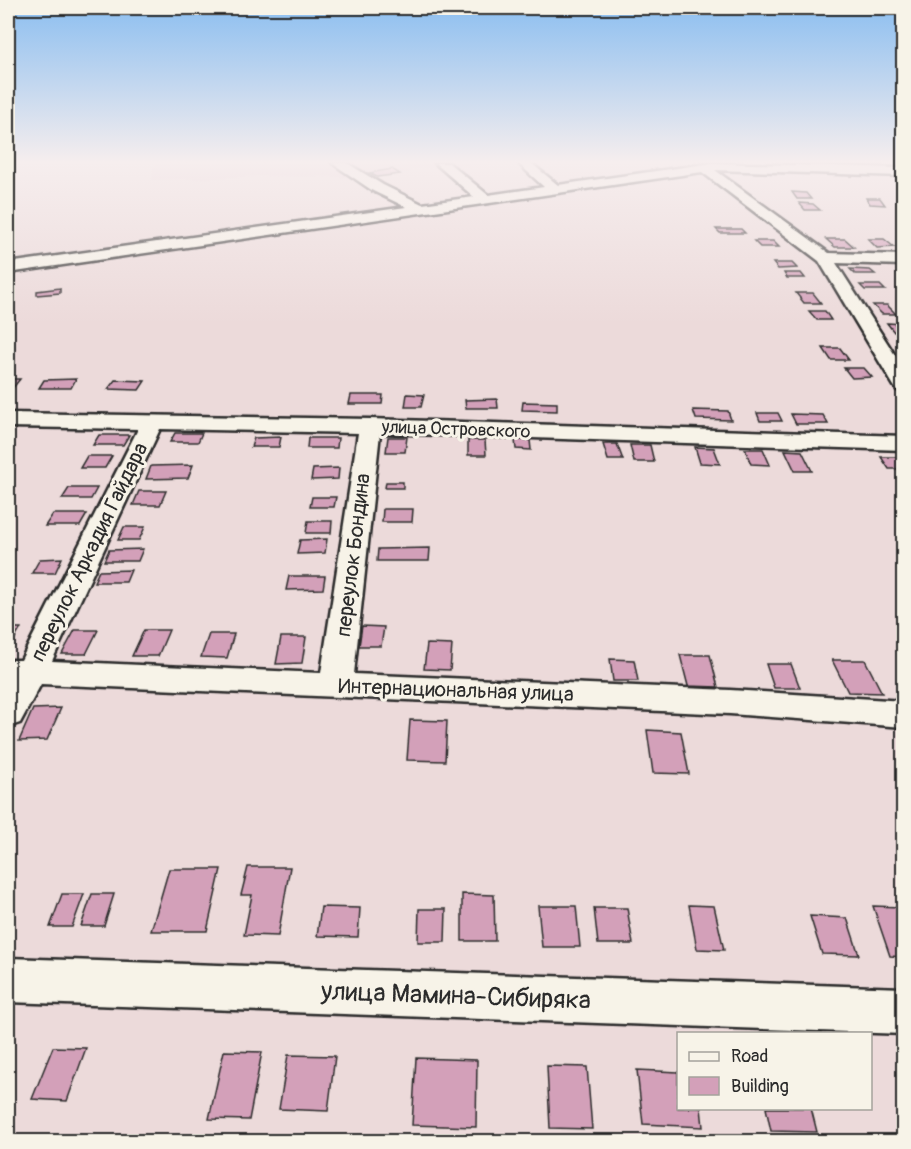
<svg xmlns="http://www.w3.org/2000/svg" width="911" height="1149" font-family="Pangolin,sans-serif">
<rect width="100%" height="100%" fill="#ecdada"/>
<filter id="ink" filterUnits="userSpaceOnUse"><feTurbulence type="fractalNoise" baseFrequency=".0167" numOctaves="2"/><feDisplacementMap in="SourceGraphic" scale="12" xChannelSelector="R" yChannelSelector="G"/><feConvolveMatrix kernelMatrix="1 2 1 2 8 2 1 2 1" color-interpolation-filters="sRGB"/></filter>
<g filter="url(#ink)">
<!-- built -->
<path fill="#e4c9d0" d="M158 163H567L568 165H456L407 169 410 172 377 177 372 174 345 177 272 176 152 180 153 168Z"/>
<!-- building -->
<g fill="#d3a0b9" stroke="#2b2b2b" stroke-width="1.5">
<path d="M392 169 400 174 377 177 369 173Z"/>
<path d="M792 192 806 193 811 199H797Z"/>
<path d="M866 198H880L885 205 870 204Z"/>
<path d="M799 203 813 204 820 210H805Z"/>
<path d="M716 229H741L745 233H720Z"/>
<path d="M826 239H845L854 247H835Z"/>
<path d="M868 239H884L894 247 877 248Z"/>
<path d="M754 241H773L779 247H760Z"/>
<path d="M773 263H792L797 268 778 269Z"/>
<path d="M850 269 870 270 875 274H855Z"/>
<path d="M784 273H801L805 278H787Z"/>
<path d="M860 285H880L885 290H865Z"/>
<path d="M60 288V293L37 295V291Z"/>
<path d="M796 293H813L821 303H804Z"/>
<path d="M873 305H887L896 314H882Z"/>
<path d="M809 311H825L831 320H817Z"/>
<path d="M887 323 904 324V333L894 332Z"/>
<path d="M823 348H840L849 360H831Z"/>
<path d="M844 368H864L872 377 852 378Z"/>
<path d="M8 379H20L12 389H8Z"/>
<path d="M76 379 71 388H39L44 380Z"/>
<path d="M115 380 145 381 139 390 108 389Z"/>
<path d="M407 394 424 395 421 407H405Z"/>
<path d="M351 395H383L382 404H349Z"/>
<path d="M497 399 498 408H466L465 400Z"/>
<path d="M523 402 557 403V411L522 410Z"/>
<path d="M693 410 728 411 731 420 696 419Z"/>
<path d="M757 413H778L782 421H760Z"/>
<path d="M791 414 823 415 828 424H796Z"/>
<path d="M175 433H202L198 442H170Z"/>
<path d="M99 435H129L123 445H93Z"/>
<path d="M281 437 279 447H251L254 438Z"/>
<path d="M388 437H407L405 452H386Z"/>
<path d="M308 438H338L337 448H307Z"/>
<path d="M468 440H485L486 455H468Z"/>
<path d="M515 440H530L531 450 516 449Z"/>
<path d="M603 444H617L623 460H608Z"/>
<path d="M630 445H650L654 462H634Z"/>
<path d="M695 447 714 448 720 464 700 463Z"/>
<path d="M745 449H763L770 465 751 464Z"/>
<path d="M785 450 802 451 812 471H795Z"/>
<path d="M87 456H112L105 468H80Z"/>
<path d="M881 457H904V469H889Z"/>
<path d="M193 465 188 478 146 479 151 466Z"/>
<path d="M339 468 338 479 311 480 313 469Z"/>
<path d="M386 482H403V488H385Z"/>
<path d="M69 488H97L91 499H62Z"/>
<path d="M139 491H166L160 505H133Z"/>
<path d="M312 497H336L334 507H310Z"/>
<path d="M383 509H413L412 522H382Z"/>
<path d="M53 514H87L80 526H45Z"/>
<path d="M308 521H332L331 533H306Z"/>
<path d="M124 527H145L139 540H118Z"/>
<path d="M327 539 325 553 297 554 300 540Z"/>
<path d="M430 548 429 561H377L378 549Z"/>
<path d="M143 549 138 561H104L109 550Z"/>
<path d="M62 558 55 573H32L40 559Z"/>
<path d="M131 570 126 582H94L99 571Z"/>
<path d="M289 576H325L323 589 286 590Z"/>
<path d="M362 626 384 627 381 646H359Z"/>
<path d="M8 628H21L8 650Z"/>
<path d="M75 630H98L86 654H62Z"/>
<path d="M144 630H169L158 656H132Z"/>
<path d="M209 634H234L227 658 201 657Z"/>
<path d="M281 637H306L302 663 276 664Z"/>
<path d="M427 644 452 645 450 670 424 669Z"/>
<path d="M680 655H710L718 687 688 686Z"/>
<path d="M610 659 634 660 638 681H613Z"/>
<path d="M832 660H865L882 693 848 692Z"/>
<path d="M766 664H791L800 688H774Z"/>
<path d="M61 708 47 740 19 741 33 709Z"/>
<path d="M410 720 447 721 445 761 407 760Z"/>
<path d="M647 730 681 732 689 774 653 773Z"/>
<path d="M248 867H290L278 936 244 935 252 895H241Z"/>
<path d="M169 869H221L207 931H151Z"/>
<path d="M62 894H84L72 927H50Z"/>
<path d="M92 894H114L104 926H81Z"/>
<path d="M462 894 494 895 495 941H462Z"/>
<path d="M689 905 714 906 724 950 697 949Z"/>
<path d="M538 906H576L580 947H542Z"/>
<path d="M873 906 900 907 904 915V957L890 956Z"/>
<path d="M321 907 360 908 358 937 317 936Z"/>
<path d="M594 908H627L633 944H598Z"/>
<path d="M419 909H446L445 942H418Z"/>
<path d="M810 916 847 918 859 955 822 954Z"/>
<path d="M53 1047 86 1048 67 1101 32 1099Z"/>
<path d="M224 1051 262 1052 249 1120 209 1119Z"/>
<path d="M288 1055 335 1056 328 1111 279 1109Z"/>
<path d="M416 1058 477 1060 476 1127 412 1125Z"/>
<path d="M547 1066 587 1067 592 1129 550 1128Z"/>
<path d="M637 1070 678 1072V1108H701L703 1127 643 1124Z"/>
<path d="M766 1108H811L817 1132 771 1131Z"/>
</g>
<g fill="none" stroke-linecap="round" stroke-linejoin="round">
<!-- minor casing -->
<g stroke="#2b2b2b" stroke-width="5">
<g id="minor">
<path d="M332 163H347L383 185 422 204 474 197 435 163H449L488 195 544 187 518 163H531L558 185 712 163 904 168V176L715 170 829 253 904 255V265L836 263 904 369V392L897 390 894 386 819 261 702 172 8 273V263L406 207 373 191Z"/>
<path d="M8 413 370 419 904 436V450L380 433 354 674 730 690 904 701V727L730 714 41 684 20 723 8 727V660H21L138 429 8 427ZM160 429 358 433 321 673 52 661Z"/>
<path d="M8 958 904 988V1034L8 1002Z"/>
</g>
</g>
<!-- minor -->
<use href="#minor" fill="#f7f3e8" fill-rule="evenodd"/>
</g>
</g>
<!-- sky -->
<linearGradient id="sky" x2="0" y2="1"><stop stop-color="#8bbef0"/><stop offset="0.5" stop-color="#f6eeee"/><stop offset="1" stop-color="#f6eeee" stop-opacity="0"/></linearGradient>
<rect width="911" height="324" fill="url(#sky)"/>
<g text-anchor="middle" stroke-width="6" stroke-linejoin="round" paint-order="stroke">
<!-- far-street labels -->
<g font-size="18" fill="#2b2b2b" stroke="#f7f3e8">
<text transform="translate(456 429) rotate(2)" y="6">улица Островского</text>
</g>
<!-- street labels -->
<g font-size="21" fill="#2b2b2b" stroke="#f7f3e8">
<text transform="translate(89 552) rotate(-64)" y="7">переулок Аркадия Гайдара</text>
<text transform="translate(353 555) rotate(-83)" y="7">переулок Бондина</text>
<text transform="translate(456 690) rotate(2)" y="7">Интернациональная улица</text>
</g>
<!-- near-street labels -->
<g font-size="26" fill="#2b2b2b" stroke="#f7f3e8">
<text transform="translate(456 995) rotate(2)" y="9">улица Мамина-Сибиряка</text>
</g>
</g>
<!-- margin -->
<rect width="911" height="1149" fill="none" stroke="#f7f3e8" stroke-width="30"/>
<rect x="15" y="15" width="881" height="1119" fill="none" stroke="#2b2b2b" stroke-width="2" filter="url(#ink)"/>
<!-- legend -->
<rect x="677" y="1032" width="195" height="78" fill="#f7f3e8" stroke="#a5a39c" stroke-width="1.5"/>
<rect x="689" y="1052" width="30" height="9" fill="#f7f3e8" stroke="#a5a39c" stroke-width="1.5"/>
<text x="731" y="1062" font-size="18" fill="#2b2b2b">Road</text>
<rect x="689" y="1077" width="30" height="18" fill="#d3a0b9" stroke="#a5a39c" stroke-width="1.5"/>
<text x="731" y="1092" font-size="18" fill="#2b2b2b">Building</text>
</svg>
